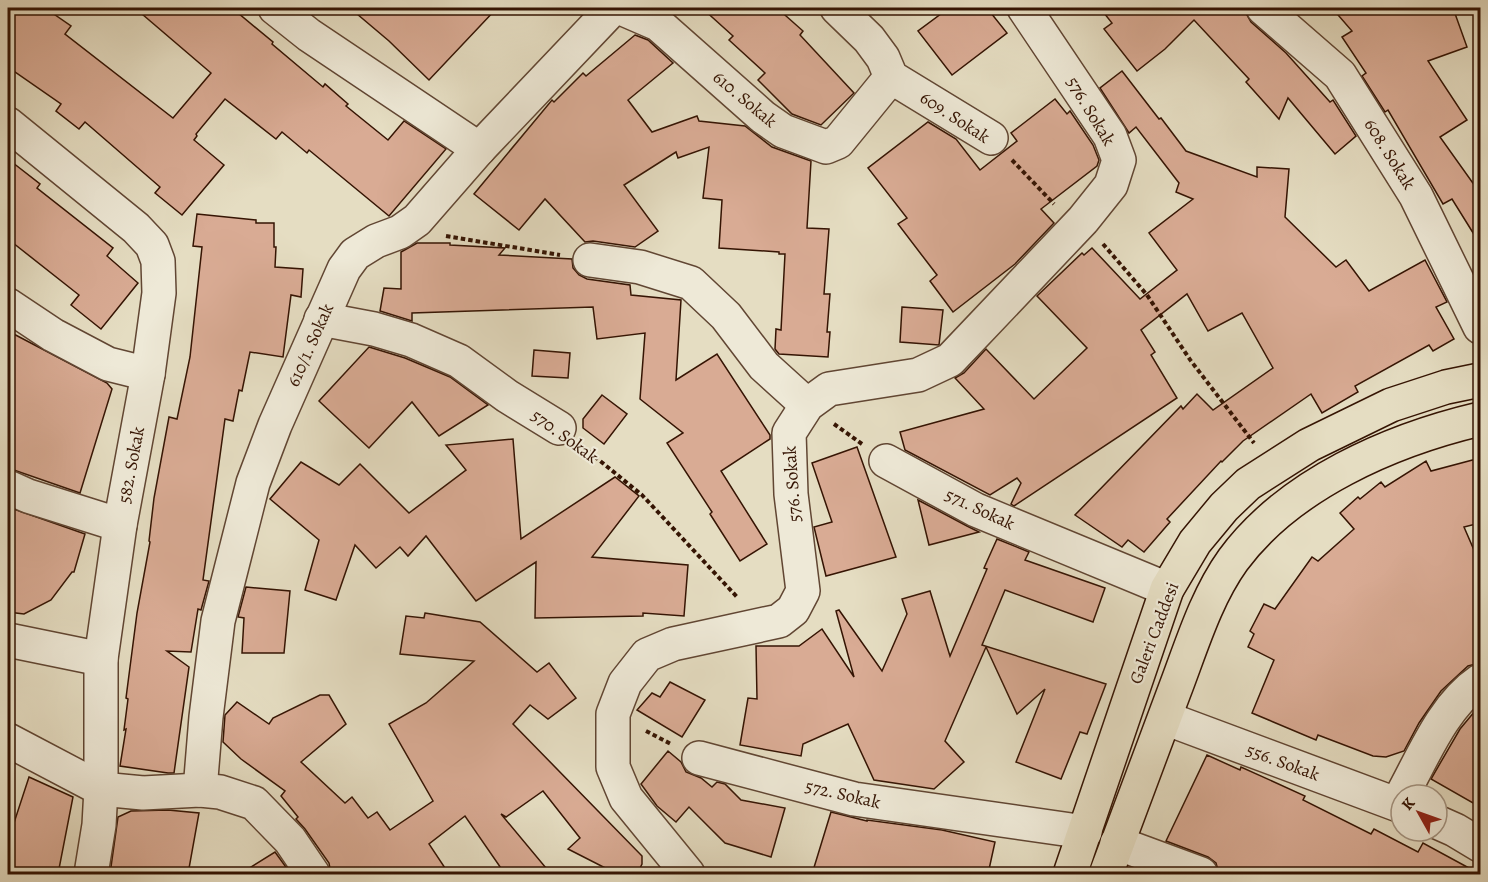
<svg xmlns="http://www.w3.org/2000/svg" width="1488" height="882" font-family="Alegreya,serif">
<rect width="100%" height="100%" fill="#e5ddc2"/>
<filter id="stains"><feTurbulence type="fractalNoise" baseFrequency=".00333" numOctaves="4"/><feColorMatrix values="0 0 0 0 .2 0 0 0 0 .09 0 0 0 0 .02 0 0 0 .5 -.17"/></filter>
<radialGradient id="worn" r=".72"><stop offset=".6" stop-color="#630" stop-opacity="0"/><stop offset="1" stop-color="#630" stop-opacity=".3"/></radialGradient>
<!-- building -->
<g fill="#d9ab94" stroke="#351403" stroke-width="1.5">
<path d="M17 8H45L71 26 65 34 173 118 211 73 135 8H232L273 42 272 44 323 87 325 84 348 104 346 106 388 140 404 121 446 149 389 216 309 150 307 153 282 132 276 139 225 99 196 134 197 136 194 140 224 165 182 215 155 193 160 187 85 122 79 129 56 111 61 104 8 67V21Z"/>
<path d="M350 8H497L429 80 389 41Z"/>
<path d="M702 8H777L803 31 800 35 854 93 821 125 792 114 758 80 765 73 729 40 733 36Z"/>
<path d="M949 8H987L1007 33 952 75 918 31Z"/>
<path d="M1100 8H1243L1251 22 1286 53 1330 102 1333 100 1356 136 1335 154 1288 98 1279 119 1246 82 1249 79 1194 20 1165 49 1137 71 1104 29 1112 23Z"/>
<path d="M1332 8H1453L1467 47 1428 61 1467 120 1440 137 1480 193V244L1452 199 1443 204 1388 110 1385 112 1362 76 1366 73 1342 37 1352 31Z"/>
<path d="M635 35 648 40 673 63 628 100 652 132 697 116 699 121 745 126 772 147 811 161 807 228 829 229 824 294H830L827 332H830L828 357 779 354 775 349 776 329 781 330 785 254H779V252L719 248 722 200 703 198 709 147 678 158 676 152 624 185 658 231 635 247 593 241 585 242 545 199 519 230 474 194 552 100 554 102 583 73 586 76Z"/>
<path d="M1122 71 1159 119 1161 118 1186 151 1257 177V167L1289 169 1285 217 1336 267 1346 260 1369 291 1425 260 1447 302 1436 307 1454 339 1433 351 1429 345 1355 386 1358 392 1322 413 1311 394 1243 441 1222 462 1221 461 1167 519 1170 522 1144 552 1128 540 1122 547 1075 515 1181 406 1183 409 1197 394 1213 410 1273 368 1242 313 1208 331 1187 294 1141 330 1155 352 1151 355 1177 398 1014 506 1011 504 1021 483 1017 478 990 495 905 450 900 432 984 409 955 378 964 373 986 349 1034 399 1087 348 1037 296 1082 253 1084 255 1092 248 1140 299 1177 270 1149 233 1193 199 1176 192 1179 183 1136 127 1129 133 1100 88Z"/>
<path d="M1055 99 1067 114 1070 111 1093 145 1099 160 1097 166 1041 209 1054 223 1015 264 953 312 930 281 937 275 898 224 907 218 868 168 928 122 956 139 980 170 1017 141 1011 133Z"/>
<path d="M8 159 40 184 37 188 113 248 107 256 138 283 101 329 71 305 79 295 8 239Z"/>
<path d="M197 214 256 220V223H274V247H276L275 267 303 269 301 297 291 295 283 357 250 352 242 391 239 390 233 421 225 419 203 580 209 581 201 610 198 609 191 652 167 651 189 667 174 773H168L120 766 126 729 124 730 128 699 126 698 137 613 150 542 149 541 154 498 169 417 177 419 190 357 202 247 193 246Z"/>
<path d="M417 243H450V245L505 248 499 255 572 259 573 268 579 275 587 279 630 285 631 295 681 300 676 380 717 354 770 435V439L721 471 767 544 740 561 710 514 712 512 667 443 683 433 640 399 645 333 597 339 593 307 412 313V321L380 311 384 288 401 289V252Z"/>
<path d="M902 307 943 310 939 345 900 342Z"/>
<path d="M8 331 107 383 112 389 80 493 8 468Z"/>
<path d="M369 347 405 358 450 377 488 405 439 436 412 402 369 448 319 401Z"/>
<path d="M534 350 570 353 568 378 532 376Z"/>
<path d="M602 395 627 414 604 444 583 428V419Z"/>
<path d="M513 439 521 539 615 477 639 496 592 557 688 565 684 616 643 613V616L535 618 536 562 476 601 426 536 408 556 400 547 376 568 355 545 336 600 305 590 319 540 270 499 301 462 339 485 360 464 409 513 466 470 446 445Z"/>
<path d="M857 447 896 557 826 576 814 527 832 522 812 463Z"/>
<path d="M1480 458V523L1464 527 1480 564V663L1468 666 1441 691 1419 723 1404 751 1386 757 1373 756 1318 735 1316 740 1252 713 1274 660 1248 647 1254 634 1250 631 1264 604 1275 609 1312 557 1318 561 1354 529 1340 513 1358 497 1360 499 1381 482 1385 487 1426 461 1431 471Z"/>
<path d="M918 500 967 526 979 532 929 545Z"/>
<path d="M8 507 85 534 74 572H72L51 600 24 614 8 612Z"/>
<path d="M997 539 1029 552 1025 560 1105 588 1093 622 1005 590 982 645 1106 684 1087 734 1080 732 1061 779 1016 762 1045 689 1017 714 986 647 945 741 964 762 934 789 874 780 848 724 803 744 801 756 740 745 748 698 757 699 756 646H799L822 629 854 677 836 611 839 610 882 671 907 614 902 599 930 591 950 656 987 569 984 568Z"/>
<path d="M246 587 290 591 284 653H242L244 618 238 617Z"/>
<path d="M425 613 480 622 537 672 549 663 576 698 548 719 530 705 513 724 642 856V864L637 874H617L568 849 580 838 543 791 506 817 501 814 551 874H505L465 816 429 844 449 874H331L329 863 305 829 296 819 298 817 281 796 285 791 241 759 223 742 225 715 237 702 269 724 273 718 320 695H329L346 724 301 762 345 803 352 797 368 818 377 812 390 830 433 801 389 724 426 703 474 661 400 654 406 616 424 618Z"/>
<path d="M670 682 705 700 682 737 637 710 652 693 660 697Z"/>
<path d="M1480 705V807L1431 779 1460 729Z"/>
<path d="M668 751 681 762 686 772 701 778 712 787 717 782 725 784 741 800 785 808 771 857 725 843 689 807 676 822 657 806 641 784Z"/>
<path d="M1207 755 1240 770 1241 767 1305 796 1303 800 1371 834 1374 829 1418 852 1423 843 1480 874H1219L1216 863 1208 857 1166 841Z"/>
<path d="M29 777 73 797 58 874H8V841Z"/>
<path d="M168 810 199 813 188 874H110L118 817 131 811Z"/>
<path d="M831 812 867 821V820L942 830 995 842 988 874H812Z"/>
<path d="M275 852 291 874H240Z"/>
</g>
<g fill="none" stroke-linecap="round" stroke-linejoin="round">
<!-- minor casing -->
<g stroke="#614633" stroke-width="36">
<g id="minor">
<path d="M275 8 309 35 479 149"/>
<path d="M621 8 658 24 763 117 783 131 826 147 838 142 891 77"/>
<path d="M837 8 869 39 883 58 891 77 991 138"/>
<path d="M1263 8 1340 75 1416 196 1480 327"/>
<path d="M8 124 136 228 152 245 158 261 159 293 148 374 120 525 101 659V789L99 825 91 874"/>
<path d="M590 260 640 267 691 283 726 316 764 366 807 405"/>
<path d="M8 305 53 335 108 364 148 374"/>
<path d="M321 319 374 329 411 340 459 361 507 396 559 428"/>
<path d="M886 461 976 510 1167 589"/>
<path d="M8 487 28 496 120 525"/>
<path d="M8 640 101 659"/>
<path d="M1165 718 1401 806"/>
<path d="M8 740 101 789 143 793 200 790 220 792 254 803 290 840 313 874"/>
<path d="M699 758 854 799 1085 832"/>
<path d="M200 790 206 717 218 621 253 483 275 425 344 269 355 254 376 241 400 232 417 220 479 149 613 8"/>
<path d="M1402 795C1423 757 1443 706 1480 681"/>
<path d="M1437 822 1455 830 1480 845"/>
<path d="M1117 843 1201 874"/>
<path d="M688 874 626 798 613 767V714L625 683 647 655 673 644 779 621 793 610 803 591 791 494 789 433 807 405 829 389 918 375 950 360 1083 220 1111 185 1119 160 1110 136 1024 8"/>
</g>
</g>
<!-- major casing -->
<g stroke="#351403" stroke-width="36">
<g id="major">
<path d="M1070 874 1167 589 1195 542 1224 507 1248 484 1309 445 1391 405 1446 387 1480 380"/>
<path d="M1106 874C1128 814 1151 753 1174 692 1191 648 1205 599 1233 560 1289 484 1391 440 1480 419"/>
</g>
</g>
<!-- path -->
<g stroke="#351403" stroke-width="4" stroke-dasharray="4.5 3" stroke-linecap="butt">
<path d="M1012 160 1054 204"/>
<path d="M446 236 560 255"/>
<path d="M1103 244 1147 295 1191 361 1254 443"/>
<path d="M834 424 862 444"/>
<path d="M583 447 642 495 738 598"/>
<path d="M646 731 671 744"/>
</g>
<!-- minor -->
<use href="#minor" stroke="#eee9d7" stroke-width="33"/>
<!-- major -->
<use href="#major" stroke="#e5ddc2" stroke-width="33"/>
</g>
<g text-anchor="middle" stroke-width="4.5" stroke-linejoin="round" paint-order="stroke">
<!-- street labels -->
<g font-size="18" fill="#351403" stroke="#eee9d7">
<text transform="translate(745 99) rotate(40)" y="6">610. Sokak</text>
<text transform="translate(1091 111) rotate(59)" y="6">576. Sokak</text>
<text transform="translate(955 117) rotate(33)" y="6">609. Sokak</text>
<text transform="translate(1390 154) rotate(58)" y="6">608. Sokak</text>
<text transform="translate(310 345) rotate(-66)" y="6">610/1. Sokak</text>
<text transform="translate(565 436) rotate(36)" y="6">570. Sokak</text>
<text transform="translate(131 465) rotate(-79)" y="6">582. Sokak</text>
<text transform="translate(792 484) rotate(-94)" y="6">576. Sokak</text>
<text transform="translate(980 509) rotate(25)" y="6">571. Sokak</text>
<text transform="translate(1154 633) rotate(-69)" y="6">Galeri Caddesi</text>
<text transform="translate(1283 762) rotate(20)" y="6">556. Sokak</text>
<text transform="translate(843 794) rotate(13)" y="6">572. Sokak</text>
</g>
</g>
<!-- margin -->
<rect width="1488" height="882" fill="none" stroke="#e5ddc2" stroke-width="30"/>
<rect x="9" y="9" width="1470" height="864" fill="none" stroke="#351403" stroke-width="3"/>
<rect x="15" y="15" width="1458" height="852" fill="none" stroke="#351403" stroke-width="1.5"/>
<!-- north arrow -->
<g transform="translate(1419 813) rotate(310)"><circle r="28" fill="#eee9d7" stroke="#a49482" stroke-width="1.5"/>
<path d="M0-4.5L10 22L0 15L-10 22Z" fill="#8f2418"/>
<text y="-9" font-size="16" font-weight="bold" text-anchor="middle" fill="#351403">K</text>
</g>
<rect width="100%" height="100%" filter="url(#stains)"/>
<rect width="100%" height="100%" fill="url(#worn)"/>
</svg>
